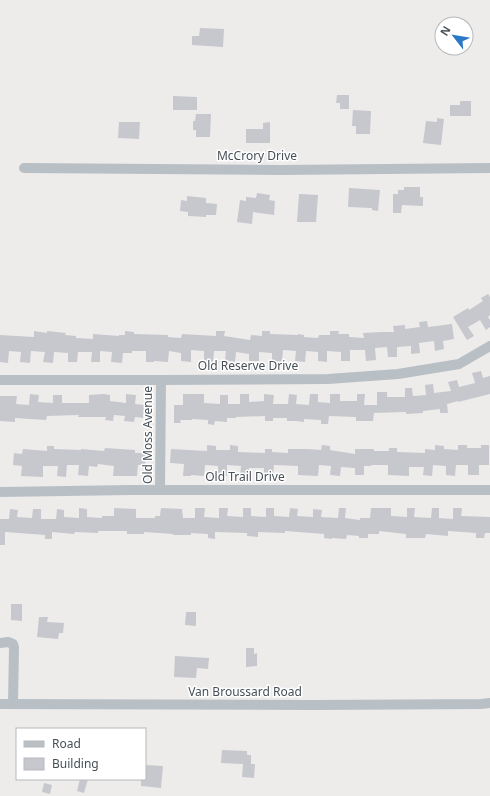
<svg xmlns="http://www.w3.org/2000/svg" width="490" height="796" font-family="'Noto Sans',sans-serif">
<rect width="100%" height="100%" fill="#eeebeb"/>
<!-- building -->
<g fill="#c6c8ce">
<path d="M200 28 224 29 223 47 192 45V36H199Z"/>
<path d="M337 95H349V109H340V103H336Z"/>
<path d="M173 96 197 97V110H173Z"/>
<path d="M460 101H471V116H450V105H460Z"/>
<path d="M353 110 371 111 370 134H356V126H352Z"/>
<path d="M196 114H211L210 137H196V130H193V121H195Z"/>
<path d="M437 118 444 119 441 145 423 143 426 121 437 122Z"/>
<path d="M119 122H140L139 139 118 138Z"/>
<path d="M270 122V143H246V129H263V123Z"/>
<path d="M404 187H420V197H423V206L402 205 401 213H393V194H398V190H404Z"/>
<path d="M349 188 380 190 378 211 372 210V208L348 207Z"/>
<path d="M257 193 270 195 269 200 275 201 274 215 253 212 252 224 237 222 240 200 246 201V197L256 198Z"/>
<path d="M299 194 318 195 316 222H297Z"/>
<path d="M187 196 206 198V203L217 204 216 215H206V217L188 216V212L180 211 181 200 187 201Z"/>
<path d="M488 294 490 297V315L488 317 490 320V327L486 330 480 320 468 327 474 336 467 340 453 317 468 308 469 310 483 301 481 298Z"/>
<path d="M427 321 428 327 452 324 454 339 443 341 444 349 435 351 434 341 419 343 420 353 411 354V346L397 347V357H388L387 347 375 348 376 360 366 361 365 350H350V361H341V352L327 351V362L318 361V352L306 351 305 362 295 361 296 351 283 350 282 362 272 361V353L259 352V361H249V354L236 352 235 362 225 360 226 351H214L213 362 204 361V351L191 350V362L181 361V353L169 351 168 362 154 361V362H146V351H132V353H123L122 363 111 362 112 352 100 351V362H91L92 352H78L77 362H68V353L54 352 53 363 43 362 45 352 31 351 30 363 20 362 21 352 9 351 8 363 0 362V335L34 337V331L47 333V331L66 333 65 335 76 336V338L93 339V334L119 336V335H125V331L134 332V334L168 335V337L181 338 182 334 216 336V331H225L224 336 250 340 251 335 262 336V331H270V334L298 335V334L304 335V337L318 338 319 335H330V331H339L338 334H349V337L364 338 363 333 382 332H394L393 326 405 325V329L420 327 419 322Z"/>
<path d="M481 371 483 378 490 376V394L458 402V401L447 404 448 413H440V409L423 411V413L406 414V412L374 413 373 421H356V417L329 416 328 424H321V420L304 419V422L296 421H287V418H273V421H265V416L236 417V418H227V422L215 421 214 425 208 424V420L192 419V420H180L181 423H174V405H183V394H204V403L220 404V395H228V404H240V394H249V402L264 401V394L274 395 273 404H288L289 394 297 395 296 404 309 405 310 394H318V402L330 403V394H340V401H357V394H365L364 405H377V392H387V397H405V388H412L413 396 426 395 425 385 433 384 434 393 451 391 448 382 457 380 459 387 475 383 472 373Z"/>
<path d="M30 394 39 395 38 402 53 403V395H62V403H89V395L103 394 110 395V401L126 403V394L136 395 135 404 144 405 143 418 135 417 134 422 124 421 125 416 114 415 113 421 105 420 106 417H78L79 415 47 416 46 420 15 418V422L0 421V396H17L16 404 29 405Z"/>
<path d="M207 445 216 446V450H230V445L238 446V452L265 453V449H272V452L288 453V449H307L321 450 322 445 330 446V450L355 454V449H374V451H389V448H397V452L425 453V449L435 450V445L444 446V449L458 450V445H467V448H481V445H489V465H479V475H468V465H456L455 476 446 475V466L433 465 432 476 423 475 424 467H409V476L388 475V465H371V466H364V475H355V468L341 467 340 476 330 475 331 466 319 465 318 476 298 475V466L274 465 273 476 264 475V468H249V476H240L241 466 227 465V476H218V466L205 465 204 476 191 475V476H183L184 464 170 463 171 449 207 451Z"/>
<path d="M47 446H54V449L81 450V449L104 451 105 448 135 450V453H146L145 465H138L137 476H113L114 466 98 464 97 467 89 466 88 476 78 475 79 465H67L66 477 57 476 58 466H43V477L21 476 22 466 13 465 14 453 22 454 23 449 47 451Z"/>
<path d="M79 508 87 509V517L102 518V516H114V508L136 509V518H155V516H160L161 508 182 509 183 518H195V508H205L204 517 219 518V508H228L227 516 243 517V508H251V516L266 517V508H274V516L289 517 290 508 298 509 297 516 313 517V509L322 510 321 517 338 518 339 508H346L345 518 360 520V518H370L371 508H391V516L407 517V508H415L414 517 431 518 432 508H439V518L453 519V508H462L461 516 490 517V533H485L484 538H476V533L448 531V536L426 534 425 538H406V534L379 531V534H368V538H359V536L347 535 346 539 332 538V539L324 538V534L285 531V533L258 532V537L247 536V533L215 532V539L208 538V534L191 533V535H173V534L144 532V534H127V531H98V533L75 532 74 534 52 532V539H45V535L5 532V545H0V519H9L10 509 18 510 17 517 32 518 33 509H41V519H56L57 509 64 510V517L79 518Z"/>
<path d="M11 604H22V621L11 620Z"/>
<path d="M186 612H196V626L185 625Z"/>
<path d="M39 617H48L47 622 64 623 63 633H59L58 639 37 637Z"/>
<path d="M246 648H254V654L257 653V666L246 667Z"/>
<path d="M175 656 209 658 208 669 197 668 196 678 174 677Z"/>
<path d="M222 750 247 751V755H251V764H255L254 778 242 777 243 764 221 763Z"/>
<path d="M145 765 163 766 161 788 141 786V779H145Z"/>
<path d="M80 779H88L84 793 77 791Z"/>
<path d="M44 783 52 785 50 794 42 792Z"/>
</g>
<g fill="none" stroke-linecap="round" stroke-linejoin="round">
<!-- minor -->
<g stroke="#b8c0c6" stroke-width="10">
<path d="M24 168 281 170 490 168"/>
<path d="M0 380H161L328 379 398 374 459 364 490 346"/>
<path d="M160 490 161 380"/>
<path d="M0 492 131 490H490"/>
<path d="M0 643 8 642 13 644 14 647 13 704"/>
<path d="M0 704 315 705 481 704 490 703"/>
</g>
</g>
<g text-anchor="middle" stroke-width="3" stroke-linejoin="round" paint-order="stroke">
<!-- street labels -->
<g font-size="12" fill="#464f56" stroke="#fff">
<text x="257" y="160">McCrory Drive</text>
<text x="248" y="370">Old Reserve Drive</text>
<text transform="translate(148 435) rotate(-90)" y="4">Old Moss Avenue</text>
<text x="245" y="481">Old Trail Drive</text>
<text x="245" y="696">Van Broussard Road</text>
</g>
</g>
<!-- legend -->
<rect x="16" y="728" width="130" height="52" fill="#ffffff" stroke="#b5b9bb"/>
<rect x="24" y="741" width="20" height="6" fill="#b8c0c6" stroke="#b5b9bb"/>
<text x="52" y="748" font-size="12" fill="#464f56">Road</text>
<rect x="24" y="758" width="20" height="12" fill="#c6c8ce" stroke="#b5b9bb"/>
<text x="52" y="768" font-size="12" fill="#464f56">Building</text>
<!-- north arrow -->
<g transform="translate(454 36) rotate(301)"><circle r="19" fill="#ffffff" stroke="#b5b9bb"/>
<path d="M0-3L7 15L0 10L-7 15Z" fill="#2c78c8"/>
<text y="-6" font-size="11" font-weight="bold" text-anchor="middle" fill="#464f56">N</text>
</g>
</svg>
